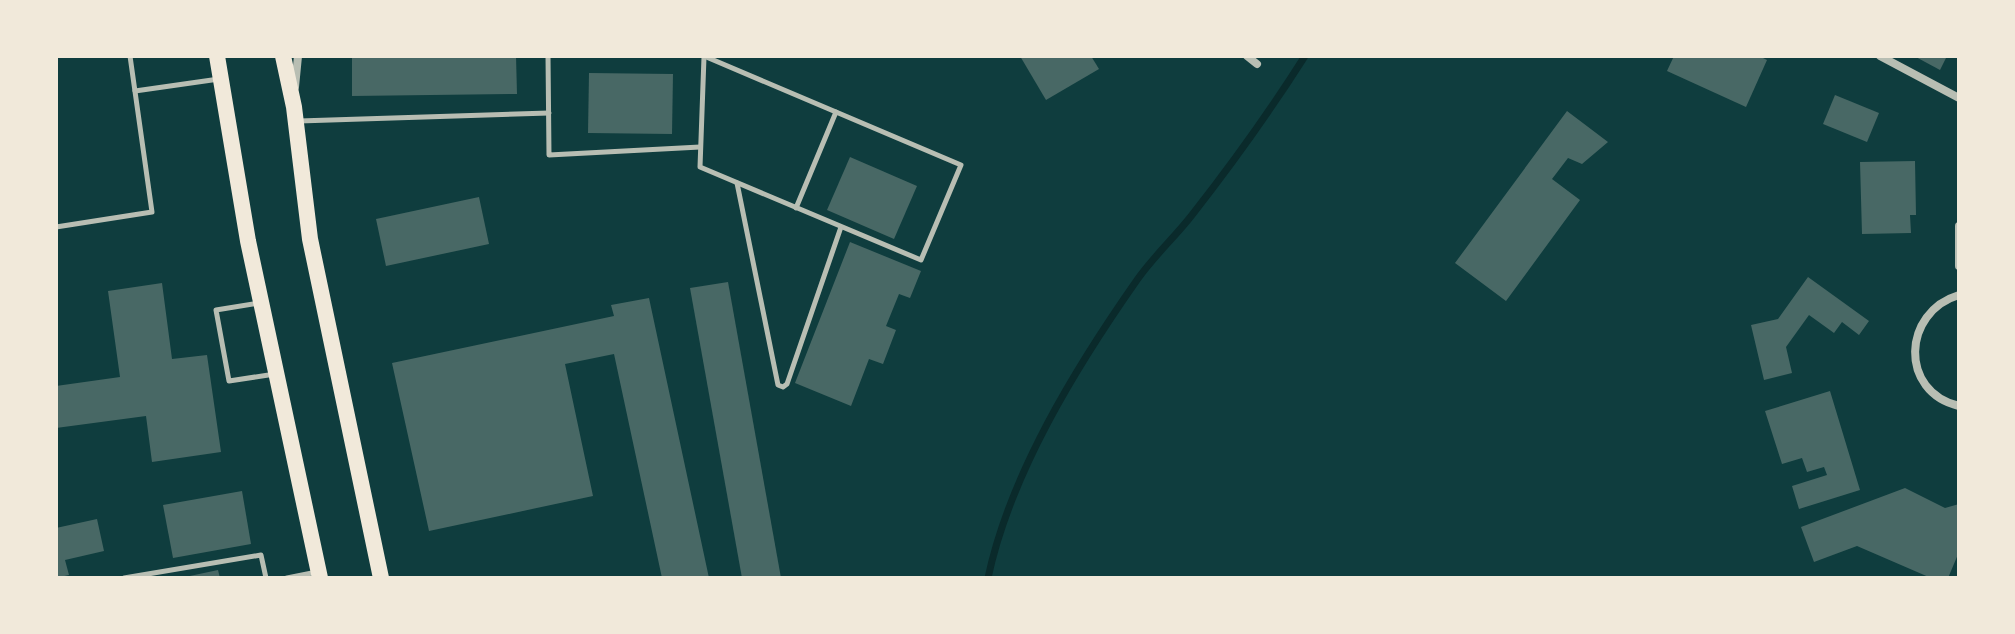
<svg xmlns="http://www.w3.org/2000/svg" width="2015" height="634" font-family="Commissioner,sans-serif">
<rect width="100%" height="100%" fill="#0f3d3e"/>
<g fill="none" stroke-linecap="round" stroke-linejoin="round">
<!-- stream -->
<path stroke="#0a2a2b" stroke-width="7" d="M988 578C1010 474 1076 367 1137 280 1153 257 1175 237 1192 215 1232 164 1270 111 1305 56"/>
</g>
<!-- building -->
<g fill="#486865">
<path d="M352 56H516L517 94 352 96Z"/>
<path d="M1020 56H1091L1099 69 1046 100Z"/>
<path d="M1674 56H1759L1767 60 1746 107 1667 71Z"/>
<path d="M1914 56H1947L1940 70Z"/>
<path d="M589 73 673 74 672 134 588 133Z"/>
<path d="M1835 95 1879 113 1867 142 1823 124Z"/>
<path d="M1567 111 1608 142 1582 164 1568 158 1552 179 1580 200 1506 301 1455 263Z"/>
<path d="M850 157 917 186 894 239 827 210Z"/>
<path d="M1915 161 1916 215H1910L1911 233 1862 234 1860 162Z"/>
<path d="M479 197 489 244 386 266 376 219Z"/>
<path d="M850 242 921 271 910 298 899 294 886 326 896 330 883 364 869 359 851 406 795 383Z"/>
<path d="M1808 277 1869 321 1859 335 1842 322 1834 333 1809 315 1786 347 1792 373 1764 380 1751 325 1778 319Z"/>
<path d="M728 282 781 578H742L690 288Z"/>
<path d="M162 283 172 359 207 355 221 452 152 462 146 416 56 428V386L120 377 108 291Z"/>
<path d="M649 298 709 578H662L614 354 565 364 593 496 429 531 392 363 614 316 611 305Z"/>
<path d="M1830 391 1860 490 1799 509 1792 486 1827 475 1824 467 1807 472 1802 458 1782 464 1765 411Z"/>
<path d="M1905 488 1945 508 1959 504V552L1948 578H1931L1857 546 1814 562 1801 527Z"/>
<path d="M242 491 251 544 173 558 163 505Z"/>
<path d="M97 519 104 551 65 560 69 575 56 578V528Z"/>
<path d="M218 570 220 578H185V577Z"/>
</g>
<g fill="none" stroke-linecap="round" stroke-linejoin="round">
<!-- service -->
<g stroke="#b8beb3" stroke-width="5">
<path d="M548 56 549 155 700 147"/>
<path d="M704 56 836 112"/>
<path d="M704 57 700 167 921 260 961 165 836 112 796 208"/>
<path d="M135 91 219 79"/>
<path d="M299 121 549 113"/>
<path d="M737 183 778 385 783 387 787 384 841 227"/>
<path d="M56 227 152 212 130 56"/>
<path d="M259 303 216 310 229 381 275 374"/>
<path d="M124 578 261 555 266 578"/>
<path d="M287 578 317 572"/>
</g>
<!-- minor -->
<g stroke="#b8beb3" stroke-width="8">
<path d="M1247 56 1257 64"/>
<path d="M1880 56 1959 98"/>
<path d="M295 87 298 56"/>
<path d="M1959 226V266"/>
<path d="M1959 295C1902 312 1899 392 1959 406"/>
</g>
<!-- primary -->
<g stroke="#f1e9da" stroke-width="16">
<path d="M217 56 248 241 320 578"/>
<path d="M283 56 294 107 310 239 381 578"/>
</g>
</g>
<!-- border -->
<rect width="2015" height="634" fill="none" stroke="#f1e9da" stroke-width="116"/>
</svg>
